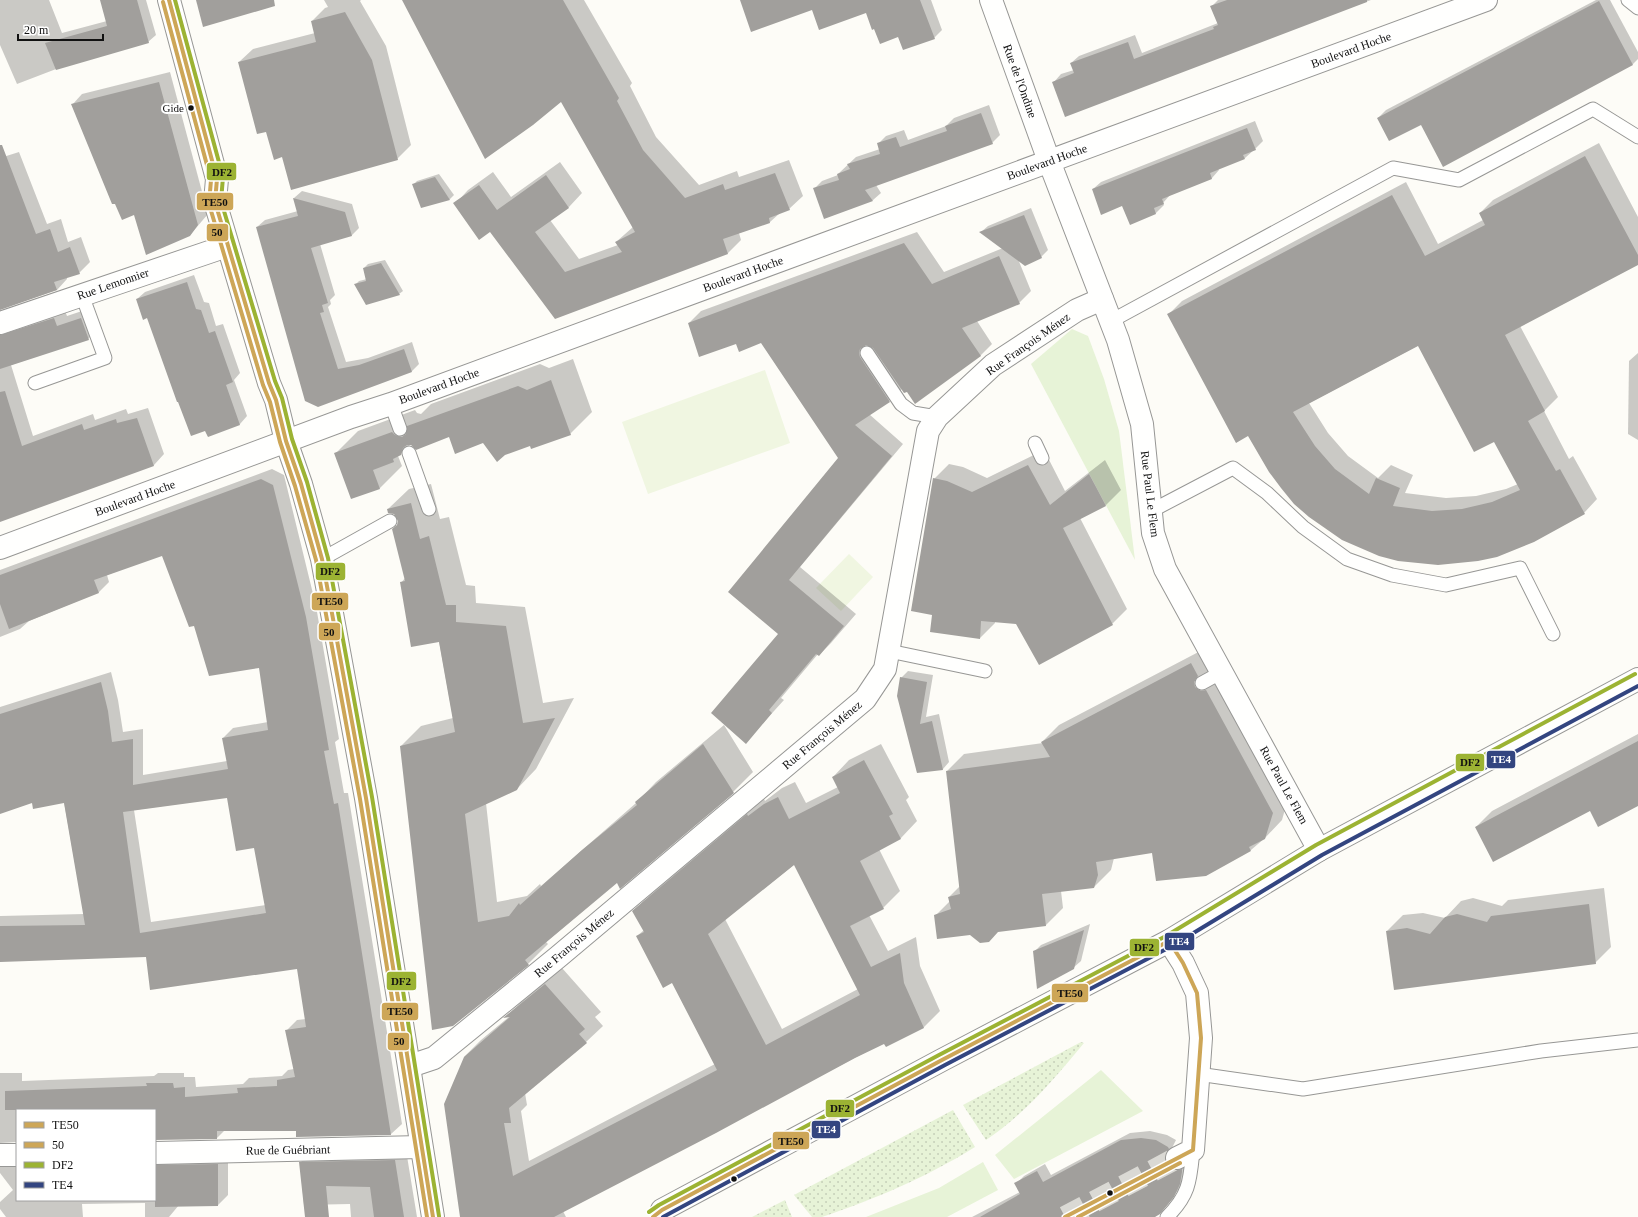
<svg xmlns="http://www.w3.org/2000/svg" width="1638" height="1217" font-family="Georgia,serif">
<defs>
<pattern id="garden-dots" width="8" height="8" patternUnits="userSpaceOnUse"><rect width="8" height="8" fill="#e7f3d7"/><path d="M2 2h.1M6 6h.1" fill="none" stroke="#c5cfb8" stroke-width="1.8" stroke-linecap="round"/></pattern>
</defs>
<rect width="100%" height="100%" fill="#fdfcf7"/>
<!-- grass -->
<g fill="#e7f3d7">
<path d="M1072 329 1088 336 1104 379 1119 431 1135 560 1031 364Z"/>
<path d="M1101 1070 1143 1111 1014 1179 995 1155Z"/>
<path d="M983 1162 998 1190 947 1217H866L939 1188Z"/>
</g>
<!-- garden -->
<g fill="url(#garden-dots)">
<path d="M1081 1042 1084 1043C1056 1077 1023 1116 986 1140L963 1105Z"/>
<path d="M953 1110 975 1147C925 1178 877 1198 822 1217H812L794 1195Z"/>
<path d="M785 1200 792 1217H752Z"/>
</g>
<!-- pitch -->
<g fill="#f0f6e1">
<path d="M765 370 790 443 648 494 622 422Z"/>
<path d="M849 554 873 577 841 611 816 588Z"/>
</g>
<!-- shadow -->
<g fill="#0003" fill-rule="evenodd">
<path d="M0 0H49L62 33 107 21 101 0H146L156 35 148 42 64 66 17 84 0 45Z"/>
<path d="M324 0H361L360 1 386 46 411 145 397 159 283 156 267 130 239 62 253 49 315 33 312 21 325 8 328 7Z"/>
<path d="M403 0H584L632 83 630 86 656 137 699 185 737 171 739 177 789 160 803 196 789 209 780 213 770 222 739 233 741 240 728 253 556 318 491 230 455 204 468 190 493 172 511 197 560 162 582 193 569 207 550 220 579 259 618 245 616 242 633 227 562 100Z"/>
<path d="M744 0H931L942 30 934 38 898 36 866 11 812 9Z"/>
<path d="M1218 0H1371L1219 56 1054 82 1061 74 1074 70 1071 63 1079 56 1135 35 1142 53 1218 23 1212 6Z"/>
<path d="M1596 0H1610L1638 52V59L1633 64 1421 123 1378 118 1386 110Z"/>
<path d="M170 72 208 214 190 235 72 105 82 94Z"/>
<path d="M989 105 1000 135 992 143 876 185 881 193 873 200 825 218 814 189 822 181 838 175V174L856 157 880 149 878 144 886 136 904 130 908 140 946 126 954 118Z"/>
<path d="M1255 121 1263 141 1255 149 1245 158 1218 168 1219 170 1212 178 1170 195 1163 203 1164 205 1156 213 1130 223 1123 205 1093 189 1101 182Z"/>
<path d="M1599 143 1638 217V264L1520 326 1558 397 1544 411 1569 459 1573 456 1597 499 1584 513 1477 560 1248 435 1169 314 1182 301 1406 182 1438 244 1483 220 1480 213 1493 200ZM1419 345 1494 440 1518 484 1506 489 1476 496 1446 498 1405 493 1413 475 1391 465 1378 478 1348 456 1328 433 1309 403Z"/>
<path d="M19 152 47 224 61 219 68 242 81 237 90 262 79 273 67 277V279L57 290 0 309V158Z"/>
<path d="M439 174 454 195 450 199 422 207 413 185 417 181Z"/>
<path d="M302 191 352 204 359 228 352 235 320 244 335 295 330 300 331 304 328 307 346 362 368 358 412 342 419 364 412 371 318 406 257 227 265 220 298 211 294 198Z"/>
<path d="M1031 208 1048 250 1041 257 1018 259 1031 291 1019 303 977 321 992 344 980 356 907 390 902 389 889 401 869 414 903 444 800 567 856 614 831 643 819 655 818 654 781 698 784 700 746 742 779 633 730 592 839 458 761 342H737L689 323 701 311 917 232 944 272 1003 248 981 232 988 226Z"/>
<path d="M385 260 403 291 399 294 355 285 359 281 367 279 364 268 368 264Z"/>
<path d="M194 275 204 302 209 303 216 326 223 324 240 373 234 380 247 416 240 424 208 435 148 317 137 299 145 292Z"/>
<path d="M64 308 67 316 91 308 99 328 88 339 11 365 33 436 93 414 95 420 126 409 128 414 148 408 164 454 154 465 0 521V319Z"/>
<path d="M1638 353V440L1628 434 1629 361Z"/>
<path d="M573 359 592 412 570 434 531 445 483 442 449 436 411 444 398 456 402 466 380 488 352 498 335 454 358 431 415 410 417 413 421 414 431 404 540 364 549 368Z"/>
<path d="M1044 450 1065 491 1105 460 1121 490 1106 505 1080 518 1127 609 1112 624 1017 623 995 621V623L980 638 933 614 934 479 949 464 963 467 987 478Z"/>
<path d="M272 469 284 475 316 606 339 739 335 742 344 793H348L402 1124 391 1134 297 1136 296 1130H225L217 1138 155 1139V1110H17V1142L0 1143V1073H22V1081L154 1076 158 1073H184V1077H195L196 1087 243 1084 249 1078 282 1076 288 1070 294 1069 286 1031 297 1020 306 1019 298 968 147 956 0 961V916L84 914 64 802H33L0 813V707L111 672 118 700 123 732 143 729V775L227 761 223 738 233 728 268 722 260 666 194 625 162 554 107 575 109 582 99 592 29 621 20 629 0 637V570ZM228 797 255 847 266 905 151 922 134 810Z"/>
<path d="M431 484 440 519 449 517 466 585 475 586 476 603 525 607 543 703 574 698 536 769 516 790 486 803 497 902 527 896 540 884 541 886 636 803 656 782 724 725 753 772 733 792 617 882 546 942 548 944 528 964 453 1025 401 746 421 726 453 718 439 641 401 583 405 578 398 525 399 521 395 513 388 509 409 489Z"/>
<path d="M1208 647 1289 795 1282 820 1265 838 1251 850 1153 851 1114 858 1111 870 1094 887 1061 891 1063 908 1046 925 970 934 935 916 950 901 949 897 960 886 947 771 964 754 1043 743 1042 742 1059 725Z"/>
<path d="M908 671 933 675 926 717 939 714 949 762 943 769 917 772 901 678Z"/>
<path d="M1638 734V805L1590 810 1476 827 1492 811Z"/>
<path d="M881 744 909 797 906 800 917 821 901 838 879 849 900 891 883 908 869 915 888 951 916 937 920 966 940 1011 923 1028 885 1042 563 1211 566 1217H461L464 1057 481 1040 510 1016 506 1017 521 1002 562 968 601 1012 595 1017 603 1026 586 1042 525 1093 527 1105 521 1111 529 1161 715 1064 672 982 637 936 644 930 633 911 650 895 764 799 765 801 782 788 795 782 806 803 838 787 833 777 849 760ZM795 864 858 989 782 1029 725 919Z"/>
<path d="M1604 888 1611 947 1595 963 1387 931 1403 915 1423 913 1445 918 1461 901 1473 898 1502 906 1508 900Z"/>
<path d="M1090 924 1081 961 1073 968 1034 952 1041 945Z"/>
<path d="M1150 1131 1167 1135 1176 1140 1172 1148 1189 1162 1185 1181 1167 1205 1159 1214 1153 1217H972L1020 1192 1016 1184 1024 1176 1045 1164 1051 1175 1130 1133Z"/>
<path d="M155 1149 228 1154V1195L218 1205H179L169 1217H145V1203L82 1204 83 1217H6L0 1209V1202L13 1190 0 1173V1155L17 1157V1200H155Z"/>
<path d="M406 1150 417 1217H351L350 1204 304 1205 300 1163 311 1152Z"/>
</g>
<!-- building -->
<g fill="#a19f9c" fill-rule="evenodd">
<path d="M100 0H137L149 43 56 70 45 43 107 26Z"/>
<path d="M196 0H274L275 6 203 27Z"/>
<path d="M402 0H563L619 98 617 101 643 150 685 198 723 184 725 190 775 173 790 210 769 218 770 223 723 239 728 254 555 319 490 232 479 240 453 203 479 185 497 210 546 175 569 208 535 232 565 272 622 252 615 242 635 232 561 102 533 125 485 159Z"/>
<path d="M740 0H920L935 39 903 50 898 37 880 44 874 29 872 30 866 13 819 30 812 10 751 32Z"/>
<path d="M1227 0H1367V2L1065 117 1052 82 1074 73 1070 63 1128 42 1134 59 1214 29 1213 27 1218 25 1210 6Z"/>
<path d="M1599 1 1633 65 1443 167 1421 125 1389 141 1377 118Z"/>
<path d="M345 12 372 60 398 160 291 190 282 157 274 160 266 132 257 134 238 62 316 42 311 21Z"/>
<path d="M159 82 198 225 190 236 146 255 134 215 122 220 115 204H112L71 104Z"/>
<path d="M981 113 993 144 865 190 873 201 824 219 813 188 839 180 837 174 850 169 847 164 880 154 877 143 896 137 900 147 947 131 945 126Z"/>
<path d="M1247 128 1256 150 1243 155 1245 159 1210 173 1212 179 1162 199 1164 204 1154 208 1156 214 1130 225 1122 206 1101 215 1092 189Z"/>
<path d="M0 145H2L36 234 50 229 58 252 70 247 80 274 54 282 57 290 0 310Z"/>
<path d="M1585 156 1638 255V265L1505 335 1545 411 1528 421 1556 471 1560 469 1585 514 1534 542 1497 557 1478 561 1438 565 1398 561 1379 556 1342 540 1309 517 1294 504 1281 488 1269 472 1248 436 1236 443 1167 314 1392 195 1425 256 1485 225 1479 213ZM1418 346 1474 452 1494 442 1520 490 1492 502 1462 509 1432 511 1393 506 1400 488 1376 478 1369 494 1335 469 1315 446 1293 412Z"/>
<path d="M435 177 450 200 421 208 412 184Z"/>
<path d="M293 198 345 212 352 236 311 248 328 303 322 305 324 312 320 313 338 369 359 365 404 349 412 372 318 407 305 401 256 227 298 216Z"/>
<path d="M1024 215 1042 258 1025 266 979 232Z"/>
<path d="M904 243 932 284 999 256 1020 304 962 328 981 356 915 404 907 392 904 393 873 348 866 345 860 349 859 353 860 357 890 402 855 425 892 456 789 580 844 626 819 656 816 654 769 710 772 713 746 744 711 713 778 634 728 592 838 458 761 343 739 352 736 344 699 357 688 323Z"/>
<path d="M381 263 400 295 366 305 354 284 366 281 363 268Z"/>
<path d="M187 282 196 309 201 310 209 333 215 331 233 382 226 385 240 425 208 437 205 431 191 436 178 402H177L147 318 143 320 136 299Z"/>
<path d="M54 318 57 326 81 318 89 340 0 369V335Z"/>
<path d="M551 380 571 435 531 449 530 446 505 455 497 462 483 443 455 454 449 437 416 450 411 445H407L403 448 401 455 393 459 394 462 373 470 380 489 351 499 334 453 392 432 395 435 402 437 406 434 407 426 518 386 527 390Z"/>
<path d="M5 391 22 446 82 424 84 430 116 419 117 423 137 418 154 466 0 522V392Z"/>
<path d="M1028 465 1050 505 1089 474 1096 487 1106 506 1063 528 1113 625 1039 665 1016 624 981 621 980 639 930 632 932 615 911 611 933 478 947 481 972 492Z"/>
<path d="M261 479 273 485 306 617 329 750 324 751 334 804 338 803 391 1135 296 1137V1131H217V1139L155 1140V1110H5V1091L147 1086 146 1083H173L174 1088 185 1087V1097L238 1093 237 1088 277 1086V1080L295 1077 285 1030 306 1027 297 969 150 990 146 957 0 962V926L85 925 64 803 33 809 32 803 0 814V714L101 682 108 711 112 742 133 739V785L228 769 222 738 268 730 259 668 209 676 194 626 189 627 162 556 94 580 99 593 9 629 0 604V575ZM227 798 236 851 254 848 266 913 140 933 123 812Z"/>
<path d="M411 503 420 539 429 536 446 605H456V622L506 626 523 723 555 718 517 790 465 814 478 922 509 916 519 903 520 905 582 850 637 805 635 802 703 744 734 793 620 889 617 883 525 960 529 965 453 1026 432 1030 400 746 455 732 439 642 411 647 400 582 405 581 392 529 397 525 398 521 394 514 388 513 387 509Z"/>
<path d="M1191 663 1198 676 1194 682 1195 687 1201 691 1206 690 1273 813 1265 839 1249 847 1251 851 1206 876 1156 881 1152 853 1096 862 1098 875 1094 888 1042 894 1046 926 998 932 989 942 980 943 970 935 937 939 934 915 951 909 948 897 960 894 946 771 1050 757 1041 742Z"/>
<path d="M900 677 927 682 920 724 932 721 943 770 917 773 897 696Z"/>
<path d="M1638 741V806L1598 827 1590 811 1493 862 1475 827Z"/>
<path d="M864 760 893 814 889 816 901 839 860 861 884 909 850 926 871 967 900 953 904 983 924 1028 886 1047 884 1044 855 1058 716 1133 554 1217H460L444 1104 464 1057 510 1017 503 1018 545 984 585 1029 579 1034 587 1043 509 1108 511 1123H504L513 1176 717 1070 672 983 663 988 636 936 644 932 632 911 747 814 748 816 764 804 778 797 789 819 840 793 832 777ZM794 865 860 995 766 1045 708 934Z"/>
<path d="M1589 904 1596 964 1394 990 1386 931 1407 928 1430 934 1445 917 1457 914 1487 922 1491 916Z"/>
<path d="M1084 930 1074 969 1037 989 1033 951Z"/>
<path d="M1141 1138 1156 1140 1168 1147 1169 1149 1165 1157 1166 1164 1170 1169 1176 1170 1182 1169V1172L1180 1184 1174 1197 1160 1214 1155 1217H980L1020 1194 1014 1183 1037 1171 1043 1182 1121 1140Z"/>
<path d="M395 1160 404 1217H374L370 1187 326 1186 329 1217H305L299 1162Z"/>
<path d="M218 1164V1206L155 1207V1165Z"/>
</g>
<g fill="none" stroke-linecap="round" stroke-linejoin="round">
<!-- minor-tunnel -->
<path stroke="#dad9d4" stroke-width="22" stroke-dasharray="22 11" stroke-linecap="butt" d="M1065 1217 1177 1158"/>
<!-- service casing -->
<g stroke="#979795" stroke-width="15">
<g id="service">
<path d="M1628 0 1638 8"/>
<path d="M1111 321 1393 168 1459 180 1593 109 1638 137"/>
<path d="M867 353 901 404 913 413 937 417"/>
<path d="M35 383 105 358 82 295"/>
<path d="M391 404 400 429"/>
<path d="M1035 443 1042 458"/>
<path d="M409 453 429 509"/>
<path d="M1151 511 1233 468 1267 493 1303 527 1347 559 1392 575 1446 585 1520 568 1553 634"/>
<path d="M322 559 390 521"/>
<path d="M889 651 985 671"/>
<path d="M1202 683 1222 672"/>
<path d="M1198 1074 1303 1089 1541 1051 1638 1040"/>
<path d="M1167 1217C1190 1194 1190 1180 1193 1150"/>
</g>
</g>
<!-- minor casing -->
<g stroke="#979795" stroke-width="24">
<g id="minor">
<path d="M991 0 1049 161 1118 340 1142 424 1153 533 1165 569 1319 850"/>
<path d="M0 323 227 246"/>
<path d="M0 548 351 417 391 404 1486 0"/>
<path d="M1169 941 1183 963 1197 993 1201 1038 1193 1150 1177 1158"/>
<path d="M410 1066 434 1058 558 957 865 699 885 669 928 431 937 417 993 365 1077 310 1102 299"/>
<path d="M155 1153 421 1147"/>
<path d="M0 1155H17"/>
</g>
</g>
<!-- tertiary casing -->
<g stroke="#979795" stroke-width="24">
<g id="tertiary">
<path d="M169 0 217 179 215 202 269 383 276 400 286 441 301 484 322 559 366 798 433 1217"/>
<path d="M662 1210 942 1060 1169 941 1319 850 1638 679"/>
</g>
</g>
<!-- service -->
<use href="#service" stroke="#fffffe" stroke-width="13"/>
<!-- minor -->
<use href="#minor" stroke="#fffffe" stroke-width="22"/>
<!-- tertiary -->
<use href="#tertiary" stroke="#fffffe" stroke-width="22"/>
<!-- bus-1 casing -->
<g stroke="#fff" stroke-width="7">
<g id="bus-1">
<path d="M169 0 217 179 215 202 269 383 276 400 286 441 301 484 322 559 366 798 433 1217"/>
<path d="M653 1217 662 1210 942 1060 1169 941 1183 963 1197 993 1201 1038 1193 1150 1065 1217"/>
</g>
</g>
<!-- bus-2 casing -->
<g stroke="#fff" stroke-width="7">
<g id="bus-2">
<path d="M163 2 211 180 209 204 263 385 270 402 280 442 295 486 316 560 360 799 427 1217"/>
<path d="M1078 1217 1180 1163"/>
</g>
</g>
<!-- bus-3 casing -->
<g stroke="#fff" stroke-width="7">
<g id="bus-3">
<path d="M175 0 223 177 221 201 275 381 282 398 292 439 307 482 328 558 372 797 439 1216"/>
<path d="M649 1212 659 1205 939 1055 1166 936 1316 845 1635 674"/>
</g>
</g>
<!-- bus-4 casing -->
<g stroke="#fff" stroke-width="7">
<path id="bus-4" d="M663 1217 945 1065 1172 946 1322 855 1638 686"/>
</g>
<!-- bus-1 -->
<use href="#bus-1" stroke="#cda657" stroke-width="4"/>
<!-- bus-2 -->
<use href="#bus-2" stroke="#cda657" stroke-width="4"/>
<!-- bus-3 -->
<use href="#bus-3" stroke="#9cb333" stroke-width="4"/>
<!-- bus-4 -->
<use href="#bus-4" stroke="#334580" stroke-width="4"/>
</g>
<!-- markers -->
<g fill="#111" stroke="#fff" stroke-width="1.5">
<circle cx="191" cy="108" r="3.5"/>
<circle cx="734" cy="1179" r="3.5"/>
<circle cx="1110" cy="1193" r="3.5"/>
</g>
<g text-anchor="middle" stroke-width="4" stroke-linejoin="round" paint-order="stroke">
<!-- bus labels -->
<g font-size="11" fill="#111" stroke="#fff" text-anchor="end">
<text x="184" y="112">Gide</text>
</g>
<!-- street labels -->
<g font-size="12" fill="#111" stroke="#fff">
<text transform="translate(1351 50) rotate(-20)" y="4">Boulevard Hoche</text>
<text transform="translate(1020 81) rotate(70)" y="4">Rue de l'Ondine</text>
<text transform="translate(1047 162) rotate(-20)" y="4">Boulevard Hoche</text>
<text transform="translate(743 274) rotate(-20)" y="4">Boulevard Hoche</text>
<text transform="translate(113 284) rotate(-19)" y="4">Rue Lemonnier</text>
<text transform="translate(1028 344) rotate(-35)" y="4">Rue François Ménez</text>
<text transform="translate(439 386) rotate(-20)" y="4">Boulevard Hoche</text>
<text transform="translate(1150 494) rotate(83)" y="4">Rue Paul Le Flem</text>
<text transform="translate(135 498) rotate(-20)" y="4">Boulevard Hoche</text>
<text transform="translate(822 735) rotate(-40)" y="4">Rue François Ménez</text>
<text transform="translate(1284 785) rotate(61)" y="4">Rue Paul Le Flem</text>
<text transform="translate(574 943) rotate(-40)" y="4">Rue François Ménez</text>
<text transform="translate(288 1150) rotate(-1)" y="4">Rue de Guébriant</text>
</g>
</g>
<g stroke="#fff" stroke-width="1.5">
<rect x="206" y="162" width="31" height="19" rx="4" fill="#9cb333"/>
<rect x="196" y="192" width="38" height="19" rx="4" fill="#cda657"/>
<rect x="206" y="223" width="23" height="19" rx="4" fill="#cda657"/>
<rect x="315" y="562" width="31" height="19" rx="4" fill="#9cb333"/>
<rect x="311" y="592" width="38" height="19" rx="4" fill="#cda657"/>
<rect x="318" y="622" width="23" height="19" rx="4" fill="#cda657"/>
<rect x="1486" y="750" width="30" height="19" rx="4" fill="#334580"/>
<rect x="1455" y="753" width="30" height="19" rx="4" fill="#9cb333"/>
<rect x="1164" y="932" width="31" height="19" rx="4" fill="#334580"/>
<rect x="1129" y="938" width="31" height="19" rx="4" fill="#9cb333"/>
<rect x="386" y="971" width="31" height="20" rx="4" fill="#9cb333"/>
<rect x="1051" y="983" width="38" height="20" rx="4" fill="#cda657"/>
<rect x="381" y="1002" width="38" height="19" rx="4" fill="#cda657"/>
<rect x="387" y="1032" width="23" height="19" rx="4" fill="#cda657"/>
<rect x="825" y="1099" width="30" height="19" rx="4" fill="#9cb333"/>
<rect x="811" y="1120" width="30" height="19" rx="4" fill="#334580"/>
<rect x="772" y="1131" width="38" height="19" rx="4" fill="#cda657"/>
</g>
<g font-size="11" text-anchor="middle" font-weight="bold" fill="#fff">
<text x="1501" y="763">TE4</text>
<text x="1179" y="945">TE4</text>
<text x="826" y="1133">TE4</text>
</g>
<g font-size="11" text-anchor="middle" font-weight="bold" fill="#111">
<text x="222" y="176">DF2</text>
<text x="215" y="206">TE50</text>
<text x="217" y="236">50</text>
<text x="330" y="575">DF2</text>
<text x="330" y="605">TE50</text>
<text x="329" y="636">50</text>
<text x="1470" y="766">DF2</text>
<text x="1144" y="951">DF2</text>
<text x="401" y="985">DF2</text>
<text x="1070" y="997">TE50</text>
<text x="400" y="1015">TE50</text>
<text x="399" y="1045">50</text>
<text x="840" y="1112">DF2</text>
<text x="791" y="1145">TE50</text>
</g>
<!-- legend -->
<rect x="16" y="1109" width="140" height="92" fill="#ffffff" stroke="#a0a0a0"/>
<rect x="24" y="1122" width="20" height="6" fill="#cda657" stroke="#a0a0a0"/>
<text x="52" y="1129" font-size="12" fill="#111111">TE50</text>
<rect x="24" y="1142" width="20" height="6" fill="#cda657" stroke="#a0a0a0"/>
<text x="52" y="1149" font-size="12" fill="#111111">50</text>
<rect x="24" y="1162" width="20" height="6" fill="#9cb333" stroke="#a0a0a0"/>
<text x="52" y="1169" font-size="12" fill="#111111">DF2</text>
<rect x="24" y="1182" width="20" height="6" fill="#334580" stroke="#a0a0a0"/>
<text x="52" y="1189" font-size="12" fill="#111111">TE4</text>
<!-- scale -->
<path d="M18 34v6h85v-6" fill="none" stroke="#111111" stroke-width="2"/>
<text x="24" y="34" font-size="12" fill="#111111" stroke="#ffffff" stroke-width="3" paint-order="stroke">20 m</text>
</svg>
